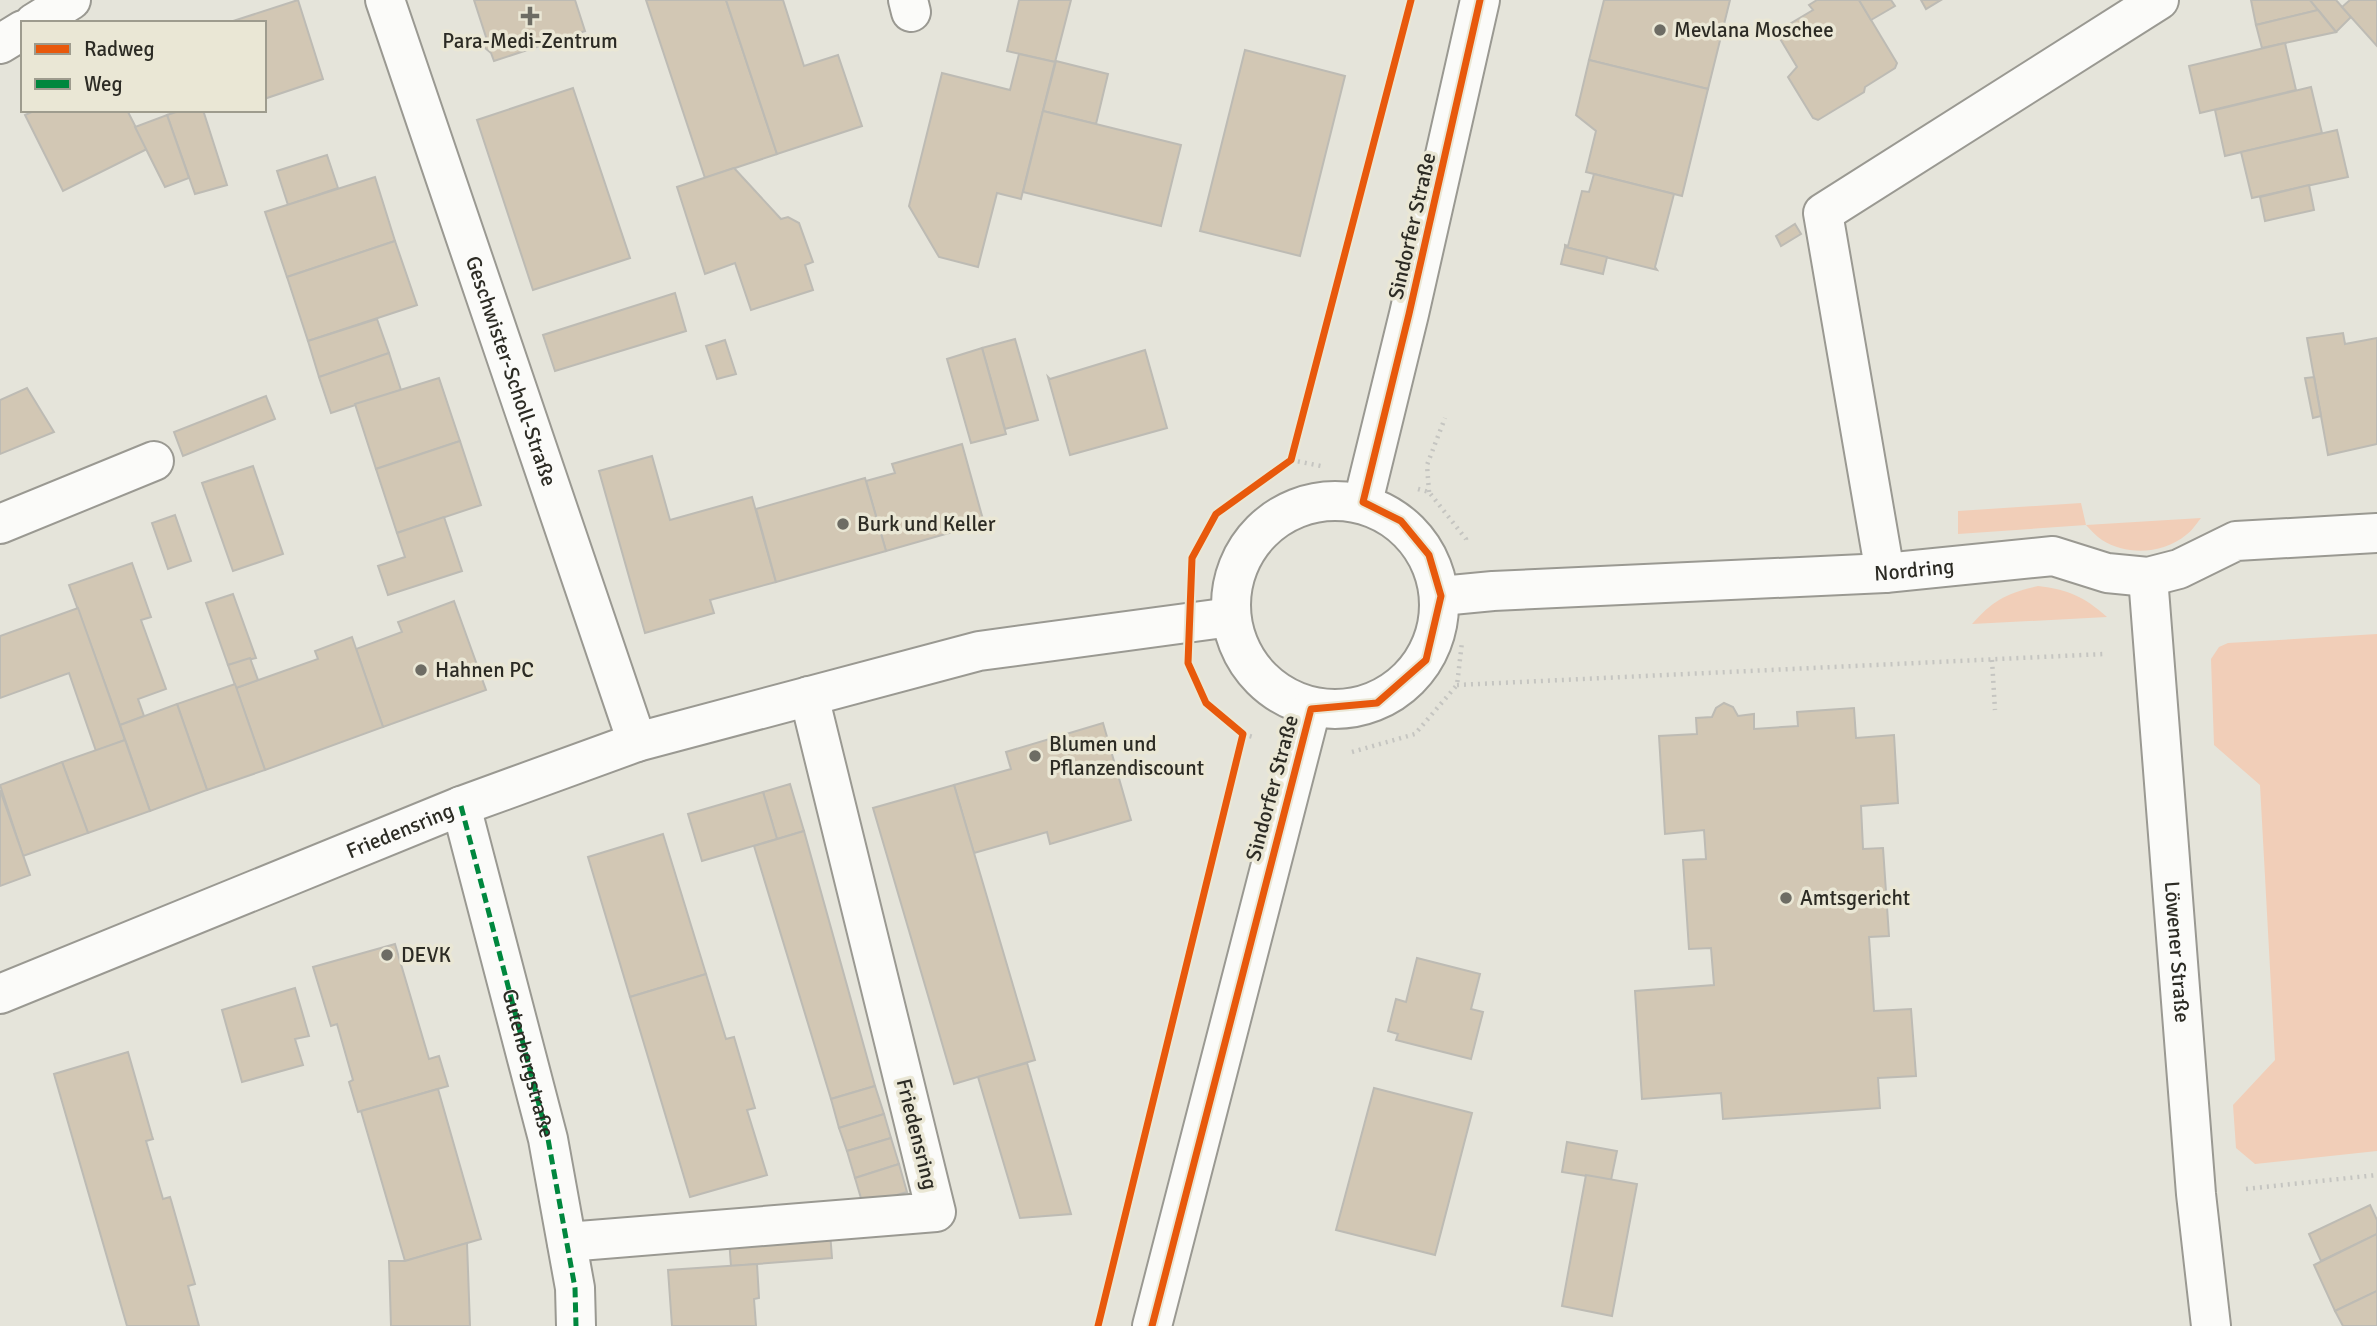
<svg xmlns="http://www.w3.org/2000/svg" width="2377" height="1326" font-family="Signika,sans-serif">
<rect width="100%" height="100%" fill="#e5e4da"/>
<!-- green -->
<g fill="#f1ceb8">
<path d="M2081 503 2086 525 2201 518C2196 524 2192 531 2186 535 2163 554 2127 556 2102 540 2096 536 2091 530 2086 525L1958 534V511Z"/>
<path d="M2038 586C2069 590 2083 596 2107 617L1972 624C1993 600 2007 593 2038 586Z"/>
<path d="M2377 634V1151L2255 1164 2236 1148 2233 1105 2275 1060 2260 785 2214 745 2211 659 2219 647 2228 643Z"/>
</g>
<!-- building -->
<g fill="#d2c7b4" stroke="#bdbbb4" stroke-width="2">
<path d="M298 0 323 79 264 99V23H227Z"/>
<path d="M474 0H575L585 31 494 61 491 53 484 47 486 37Z"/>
<path d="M646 0H726L777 154 705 178Z"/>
<path d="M726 0H783L804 66 838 55 862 126 777 154Z"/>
<path d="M1019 0H1071L1055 62 1007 51Z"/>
<path d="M1604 0H1730L1708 89 1589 60Z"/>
<path d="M1817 0H1859L1897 63 1895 68 1865 87 1864 92 1818 120 1813 118 1788 77 1797 67 1776 32 1813 10 1809 5Z"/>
<path d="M1859 0H1891L1895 6 1871 20Z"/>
<path d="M1921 0H1941L1926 9Z"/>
<path d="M2251 0H2310L2318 10 2256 25Z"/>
<path d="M2310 0H2336L2351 17 2336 32Z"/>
<path d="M2350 0H2377V46L2342 7Z"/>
<path d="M2318 10 2336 32 2262 48 2256 25Z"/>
<path d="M2285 43 2296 90 2200 113 2189 66Z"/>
<path d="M1245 50 1345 76 1300 256 1200 231Z"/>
<path d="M1019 54 1055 62 1021 199 997 193 978 267 939 257 909 206 942 73 1010 90Z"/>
<path d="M1589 60 1708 89 1682 196 1586 172 1596 131 1576 115Z"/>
<path d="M1056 61 1108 74 1096 124 1043 111Z"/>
<path d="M2311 87 2322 133 2225 156 2215 110Z"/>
<path d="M573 88 630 258 533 290 477 120Z"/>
<path d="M36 110H127L147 149 63 191 25 115Z"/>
<path d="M182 110H203L227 185 195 194 167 115Z"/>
<path d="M1043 111 1181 145 1161 226 1023 192Z"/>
<path d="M167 115 189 178 165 187 135 127Z"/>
<path d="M2337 130 2348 177 2252 198 2241 152Z"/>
<path d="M327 155 338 188 288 205 277 171Z"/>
<path d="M734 168 781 219 788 217 799 223 813 262 805 265 813 290 751 310 735 263 705 274 677 187Z"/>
<path d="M1594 174 1674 194 1655 267 1657 270 1565 247V245L1568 246 1582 191 1589 192Z"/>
<path d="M375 177 395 241 287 277 265 212Z"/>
<path d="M2309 185 2314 210 2265 221 2260 197Z"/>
<path d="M1795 224 1801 234 1781 246 1776 236Z"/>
<path d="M395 241 417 305 308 341 287 277Z"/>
<path d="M1565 247 1607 257 1603 274 1561 264Z"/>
<path d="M675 293 686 331 555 371 543 335Z"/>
<path d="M377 319 389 353 319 377 308 341Z"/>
<path d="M2343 333 2345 344 2377 338V444L2328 455 2307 338Z"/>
<path d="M1015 339 1038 420 1005 429 982 348Z"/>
<path d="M725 340 736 374 717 379 706 346Z"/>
<path d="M982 348 1006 434 971 443 947 359Z"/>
<path d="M1145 350 1167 428 1070 455 1048 377 1050 379Z"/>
<path d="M389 353 401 390 331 413 319 377Z"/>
<path d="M2314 377 2321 416 2313 418 2305 378Z"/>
<path d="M439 378 460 441 376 469 355 404Z"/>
<path d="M27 388 54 432 0 454V400Z"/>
<path d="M266 396 275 419 183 456 174 432Z"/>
<path d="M460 441 481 505 397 533 376 469Z"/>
<path d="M962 444 984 523 886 551 866 481 895 473 892 464Z"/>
<path d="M652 456 670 520 752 497 776 582 710 600 714 613 645 633 599 471Z"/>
<path d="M253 466 283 554 233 571 202 483Z"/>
<path d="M865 478 886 551 776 582 756 509Z"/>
<path d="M175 515 191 561 168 569 152 523Z"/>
<path d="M444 517 462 571 388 595 378 566 405 557 397 533Z"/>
<path d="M132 563 151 617 141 620 166 689 138 699 144 716 120 725 69 585Z"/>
<path d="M233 594 256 658 228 665 206 603Z"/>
<path d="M454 601 486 690 383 727 356 649 402 632 398 622Z"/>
<path d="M78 608 125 740 96 751 69 673 0 698V636Z"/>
<path d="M352 637 383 727 265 770 236 688 318 659 315 651Z"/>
<path d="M250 658 258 680 236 688 228 665Z"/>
<path d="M235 684 265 770 207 790 177 704Z"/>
<path d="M1724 703 1733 707 1738 716 1754 714V729L1798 726 1797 712 1854 708 1856 738 1894 735 1898 803 1861 806 1863 849 1883 848 1889 936 1869 937 1874 1011 1911 1009 1916 1076 1878 1078 1880 1108 1723 1119 1721 1093 1642 1099 1635 991 1714 985 1711 948 1689 949 1683 860 1706 859 1704 830 1665 834 1659 736 1697 734 1696 718 1712 717 1716 708Z"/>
<path d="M177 704 207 790 150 811 120 725Z"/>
<path d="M1103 723 1131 820 1050 844 1047 832 974 853 954 785 1011 769 1006 752Z"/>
<path d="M125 740 150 811 88 833 62 762Z"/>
<path d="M62 762 88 833 23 856 0 785Z"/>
<path d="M790 784 804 831 777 839 763 792Z"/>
<path d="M954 785 1035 1060 954 1084 873 808Z"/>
<path d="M0 790 30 875 0 886Z"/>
<path d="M763 792 777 839 702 861 688 814Z"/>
<path d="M804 831 875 1086 831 1099 754 846Z"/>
<path d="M663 834 706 974 630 997 588 857Z"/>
<path d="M395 944 429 1059 439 1056 448 1086 358 1112 349 1082 353 1080 337 1024 331 1026 313 967Z"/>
<path d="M1417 958 1480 974 1471 1009 1483 1012 1471 1059 1396 1040 1398 1034 1388 1031 1396 999 1406 1002Z"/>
<path d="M706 974 726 1039 734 1037 755 1108 747 1110 767 1175 690 1197 630 997Z"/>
<path d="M295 988 309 1036 295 1039 303 1065 242 1082 222 1010Z"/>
<path d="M128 1052 152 1136 153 1139 146 1141 163 1199 170 1197 171 1200 195 1284 188 1286 199 1326H127L54 1074Z"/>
<path d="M1027 1063 1071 1214 1020 1218 978 1077Z"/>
<path d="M875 1086 884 1114 839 1128 831 1099Z"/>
<path d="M1374 1088 1472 1113 1435 1255 1336 1230Z"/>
<path d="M438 1089 481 1239 405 1261 361 1111Z"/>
<path d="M884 1114 891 1138 847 1151 839 1128Z"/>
<path d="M891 1138 899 1164 855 1178 847 1151Z"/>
<path d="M1567 1142 1617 1151 1611 1180 1562 1172Z"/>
<path d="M899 1164 907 1192 863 1205 855 1178Z"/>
<path d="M1586 1175 1637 1184 1612 1316 1562 1306Z"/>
<path d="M2370 1205 2377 1220V1234L2321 1261 2309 1234Z"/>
<path d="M830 1232 832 1258 731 1266 729 1239Z"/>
<path d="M2377 1234V1291L2335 1311 2314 1265Z"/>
<path d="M467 1243 470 1326H391L389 1261H405Z"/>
<path d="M757 1264 759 1298 754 1299 756 1326H672L668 1270Z"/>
<path d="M2377 1291V1326H2343L2335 1311Z"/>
</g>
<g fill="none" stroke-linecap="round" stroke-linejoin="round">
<!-- minor casing -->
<g stroke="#9a9992" stroke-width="42">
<g id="minor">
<path id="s1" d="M385 0 637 742"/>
<path d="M908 0 911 12"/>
<path d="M34 23 71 0"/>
<path d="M0 44 23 30"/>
<circle cx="1335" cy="605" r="104"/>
<path d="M1363 502 1409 314 1480 0"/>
<path d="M0 524 154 461"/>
<path d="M1885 573 1823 213 2159 0"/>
<path id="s2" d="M2148 577 2196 1194 2211 1326"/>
<path id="s3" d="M1441 596 1493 591 1885 573 2053 556 2107 573 2148 577 2179 569 2236 541 2377 533"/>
<path d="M461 806 548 1139 575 1288 576 1326"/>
<path id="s4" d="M0 994 461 806 637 742 979 651 1231 617"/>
<path d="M567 1242 936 1212 809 696"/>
<path d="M1152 1326 1311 709"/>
</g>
</g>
<!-- path -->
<g stroke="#c5c5c1" stroke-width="4.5" stroke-dasharray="2 5" stroke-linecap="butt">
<path d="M1291 460 1321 466"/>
<path d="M1418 489 1429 492 1466 539V543"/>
<path d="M1429 492 1427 465 1445 418"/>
<path d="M1992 660 1995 710"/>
<path d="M1457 685 2104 654"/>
<path d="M1243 734 1253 737"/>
<path d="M1352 752 1415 734 1457 685 1462 642"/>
<path d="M2246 1189 2377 1175"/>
</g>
<!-- minor -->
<use href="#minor" stroke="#fbfbf9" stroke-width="38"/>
<!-- quiet -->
<path stroke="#00873e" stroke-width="5" stroke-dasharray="10 5" stroke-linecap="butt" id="s5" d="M461 806 548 1139 575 1288 576 1326"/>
<!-- cycleway casing -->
<g stroke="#eae7d5" stroke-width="11">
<g id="cycleway">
<path d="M1098 1326 1243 734 1206 703 1188 663 1192 558 1216 514 1291 460 1411 0"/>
<path d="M1152 1326 1311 709 1377 703 1426 660 1441 596 1429 555 1401 521 1363 502 1409 314 1480 0"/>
</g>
</g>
<!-- cycleway -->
<use href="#cycleway" stroke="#e8590c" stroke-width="7"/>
</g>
<!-- markers -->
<g fill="#6d6c64" stroke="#eae7d5" stroke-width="2.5">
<path d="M526.5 5.5h7v7h7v7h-7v7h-7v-7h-7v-7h7z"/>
<circle cx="1660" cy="30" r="7"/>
<circle cx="843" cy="524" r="7"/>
<circle cx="421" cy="670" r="7"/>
<circle cx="1035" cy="756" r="7"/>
<circle cx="1786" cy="898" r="7"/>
<circle cx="387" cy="955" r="7"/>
</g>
<g text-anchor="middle" stroke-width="7" stroke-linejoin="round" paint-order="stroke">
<!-- poi labels -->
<g font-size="21" fill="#2c2b24" stroke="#eae7d5" text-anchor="start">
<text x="1674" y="37">Mevlana Moschee</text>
<text x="530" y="48" text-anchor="middle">Para-Medi-Zentrum</text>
<text x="857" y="531">Burk und Keller</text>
<text x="435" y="677">Hahnen PC</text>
<text x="1049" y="751">Blumen und<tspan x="1049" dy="24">Pflanzendiscount</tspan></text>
<text x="1800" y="905">Amtsgericht</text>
<text x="401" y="962">DEVK</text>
</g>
<!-- street labels -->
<g font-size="21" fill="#2c2b24" stroke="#eae7d5">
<text transform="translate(1412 226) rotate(-77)" y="7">Sindorfer Straße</text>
<text dy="7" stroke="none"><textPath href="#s1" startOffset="392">Geschwister-Scholl-Straße</textPath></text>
<text dy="7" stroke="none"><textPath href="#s3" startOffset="474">Nordring</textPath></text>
<text transform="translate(1272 788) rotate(-75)" y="7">Sindorfer Straße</text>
<text dy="7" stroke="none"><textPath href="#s4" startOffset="432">Friedensring</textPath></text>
<text dy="7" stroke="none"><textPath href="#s2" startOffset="376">Löwener Straße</textPath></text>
<text dy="7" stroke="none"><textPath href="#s5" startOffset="266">Gutenbergstraße</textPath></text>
<text transform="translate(917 1134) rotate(76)" y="7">Friedensring</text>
</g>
</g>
<!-- legend -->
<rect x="21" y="21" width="245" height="91" fill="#eae7d5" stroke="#9e9c8e" stroke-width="2"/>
<rect x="35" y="44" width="35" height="10" fill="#e8590c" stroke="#9e9c8e" stroke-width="2"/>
<text x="84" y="56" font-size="21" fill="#2c2b24">Radweg</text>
<rect x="35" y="79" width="35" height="10" fill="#00873e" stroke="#9e9c8e" stroke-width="2"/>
<text x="84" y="91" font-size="21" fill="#2c2b24">Weg</text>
</svg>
